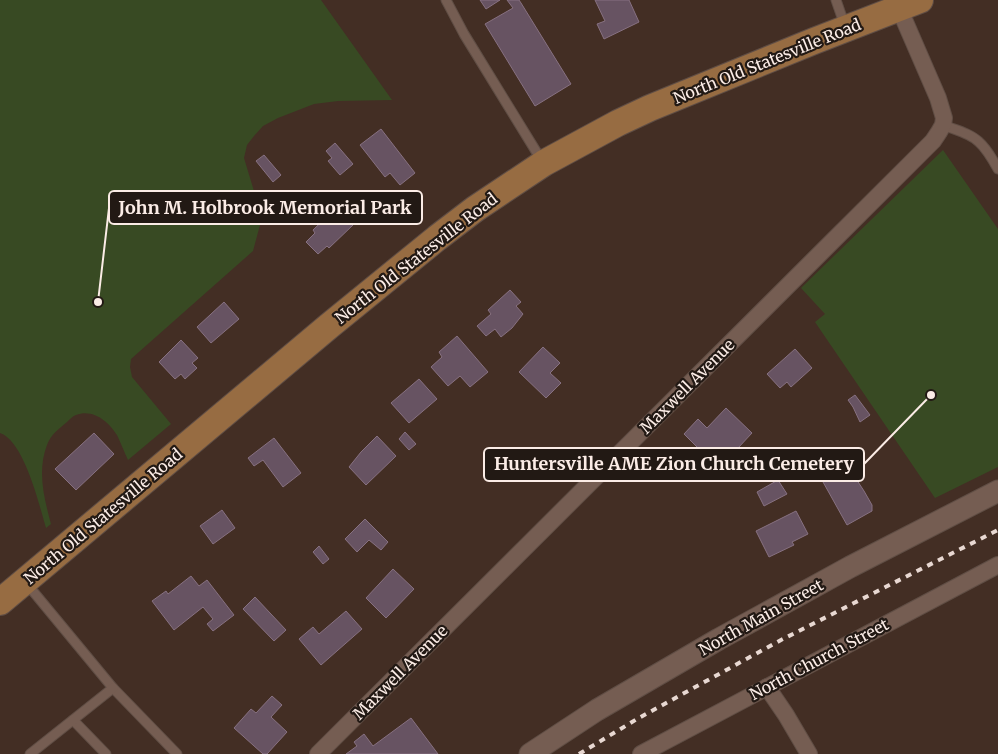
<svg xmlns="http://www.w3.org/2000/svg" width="998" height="754" font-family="Merriweather,serif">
<rect width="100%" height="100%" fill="#432e24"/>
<!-- green -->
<g fill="#384a23">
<path d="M0 0H321L392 100 338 101 314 104 278 118 263 126 254 136 247 145 244 158 260 211V225L253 251 131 359 130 367 132 377 171 424 128 460C124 452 121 443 117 435 109 422 93 408 76 415 73 416 70 419 67 422 59 429 51 434 47 445 37 471 44 498 51 524L46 528C39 504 24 441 0 433Z"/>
<path d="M943 150 998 229V467L935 498 815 322 825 314 801 288Z"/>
</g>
<!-- building -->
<g fill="#675362" stroke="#877181">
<path d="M480 0H500L486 9Z"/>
<path d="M507 0H519L521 3 571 84 535 106 485 24 513 8Z"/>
<path d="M595 0H629L639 22 604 39 597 24 605 21Z"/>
<path d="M381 129 415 173 400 185 390 173 385 177 360 145Z"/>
<path d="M335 143 353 164 340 175 328 161 332 158 326 151Z"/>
<path d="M264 155 281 175 273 182 256 161Z"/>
<path d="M336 208 353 225 329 248 327 246 318 254 306 242 315 233 313 230Z"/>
<path d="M510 290 521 302 516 306 523 314 512 328 501 337 495 329 486 336 477 326 491 314 488 310Z"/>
<path d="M224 302 239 319 211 343 197 327Z"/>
<path d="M457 336 488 372 470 387 460 376 448 386 431 367 442 357 439 352Z"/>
<path d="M181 340 198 358 192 363 197 368 185 379 181 374 175 379 159 362Z"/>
<path d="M543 347 560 363 550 373 561 383 546 398 519 372Z"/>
<path d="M795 349 812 368 791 387 787 382 780 388 767 374Z"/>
<path d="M419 379 437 399 409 423 391 403Z"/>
<path d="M855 395 870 415 860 422 853 407 848 400Z"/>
<path d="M726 408 752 433 738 448 745 455 725 475 684 434 698 419 707 428Z"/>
<path d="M405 432 416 444 409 450 399 439Z"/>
<path d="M94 433 114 454 76 490 55 469Z"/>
<path d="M377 436 396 456 366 485 349 467 361 452Z"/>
<path d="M274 438 301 473 283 487 263 460 254 466 248 458Z"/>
<path d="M836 463 840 469 847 465 864 491 872 505V511L847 525 818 473Z"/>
<path d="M778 480 787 494 764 506 757 492Z"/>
<path d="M222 510 235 528 213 544 200 526Z"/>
<path d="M796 511 808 534 792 542 794 545 769 557 756 531Z"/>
<path d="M365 519 388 542 381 550 369 540 357 552 345 539Z"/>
<path d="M319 546 329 559 323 564 313 552Z"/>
<path d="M393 569 414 589 386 618 366 598Z"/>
<path d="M191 576 199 586 207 580 234 615 213 631 207 624 213 619 203 607 174 630 152 601 166 591 168 594Z"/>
<path d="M255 597 286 630 274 641 243 609Z"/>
<path d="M346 611 362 629 321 665 299 639 313 627 319 634Z"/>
<path d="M272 696 282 705 271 717 287 732 267 754H263L234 728 251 709 256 713Z"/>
<path d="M411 718 438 754H346L357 746 354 742 364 734 373 746Z"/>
</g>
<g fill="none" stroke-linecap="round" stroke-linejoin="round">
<!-- service casing -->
<g stroke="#604e45" stroke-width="11">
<g id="service">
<path d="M446 0 464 34 542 161"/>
<path d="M836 0 845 26"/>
<path d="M943 125C955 130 970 133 979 142 987 149 993 160 998 169"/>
<path d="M27 584 113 688 177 754"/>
<path d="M73 720 106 754"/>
<path d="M30 754 113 688"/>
</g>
</g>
<!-- minor casing -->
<g stroke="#604e45" stroke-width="18">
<g id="minor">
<path d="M767 687 786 715 809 754"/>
<path d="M318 754 933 141 939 132 943 125 944 118 938 98 899 8"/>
<path d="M641 754 998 565"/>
</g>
</g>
<!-- tertiary casing -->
<g stroke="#604e45" stroke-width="23">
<path id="tertiary" d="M530 754 597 710 719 639 850 567 998 491"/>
</g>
<!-- primary casing -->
<g stroke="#604e45" stroke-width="28">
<path id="primary" d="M0 602 329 326 437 238 475 209 544 163 618 123 650 108 814 41 920 0"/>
</g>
<!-- service -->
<use href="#service" stroke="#755d52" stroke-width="9"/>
<!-- minor -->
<use href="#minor" stroke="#755d52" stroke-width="16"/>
<!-- tertiary -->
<use href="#tertiary" stroke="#755d52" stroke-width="21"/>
<!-- primary -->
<use href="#primary" stroke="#976c42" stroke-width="26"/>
<!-- rail -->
<path stroke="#e8d8d2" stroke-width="4" stroke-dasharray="6 6" stroke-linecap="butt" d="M579 754 637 719 781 640 998 530"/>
</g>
<g text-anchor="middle" stroke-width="4.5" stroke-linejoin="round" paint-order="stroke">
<!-- street labels -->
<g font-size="16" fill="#fbece6" stroke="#221914">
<text transform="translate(767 61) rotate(-22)" y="6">North Old Statesville Road</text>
<text transform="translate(416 258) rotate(-38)" y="6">North Old Statesville Road</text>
<text transform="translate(687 386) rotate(-45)" y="6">Maxwell Avenue</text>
<text transform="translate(103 516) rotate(-40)" y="6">North Old Statesville Road</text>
<text transform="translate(761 617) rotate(-29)" y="6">North Main Street</text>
<text transform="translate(819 659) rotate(-28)" y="6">North Church Street</text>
<text transform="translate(400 672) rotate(-45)" y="6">Maxwell Avenue</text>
</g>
</g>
<!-- callouts -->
<path fill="none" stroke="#fbece6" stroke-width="2" d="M98 302L109 208M931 395L864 464"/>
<g fill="#fbece6" stroke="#221914" stroke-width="2">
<circle cx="98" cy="302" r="5"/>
<circle cx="931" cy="395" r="5"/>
</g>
<g fill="#221914" stroke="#fbece6" stroke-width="2">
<rect x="109" y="191" width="313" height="33" rx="5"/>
<rect x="484" y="448" width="380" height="33" rx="5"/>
</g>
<g font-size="18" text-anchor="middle" font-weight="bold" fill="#fbece6">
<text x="265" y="214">John M. Holbrook Memorial Park</text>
<text x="674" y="470">Huntersville AME Zion Church Cemetery</text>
</g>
</svg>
